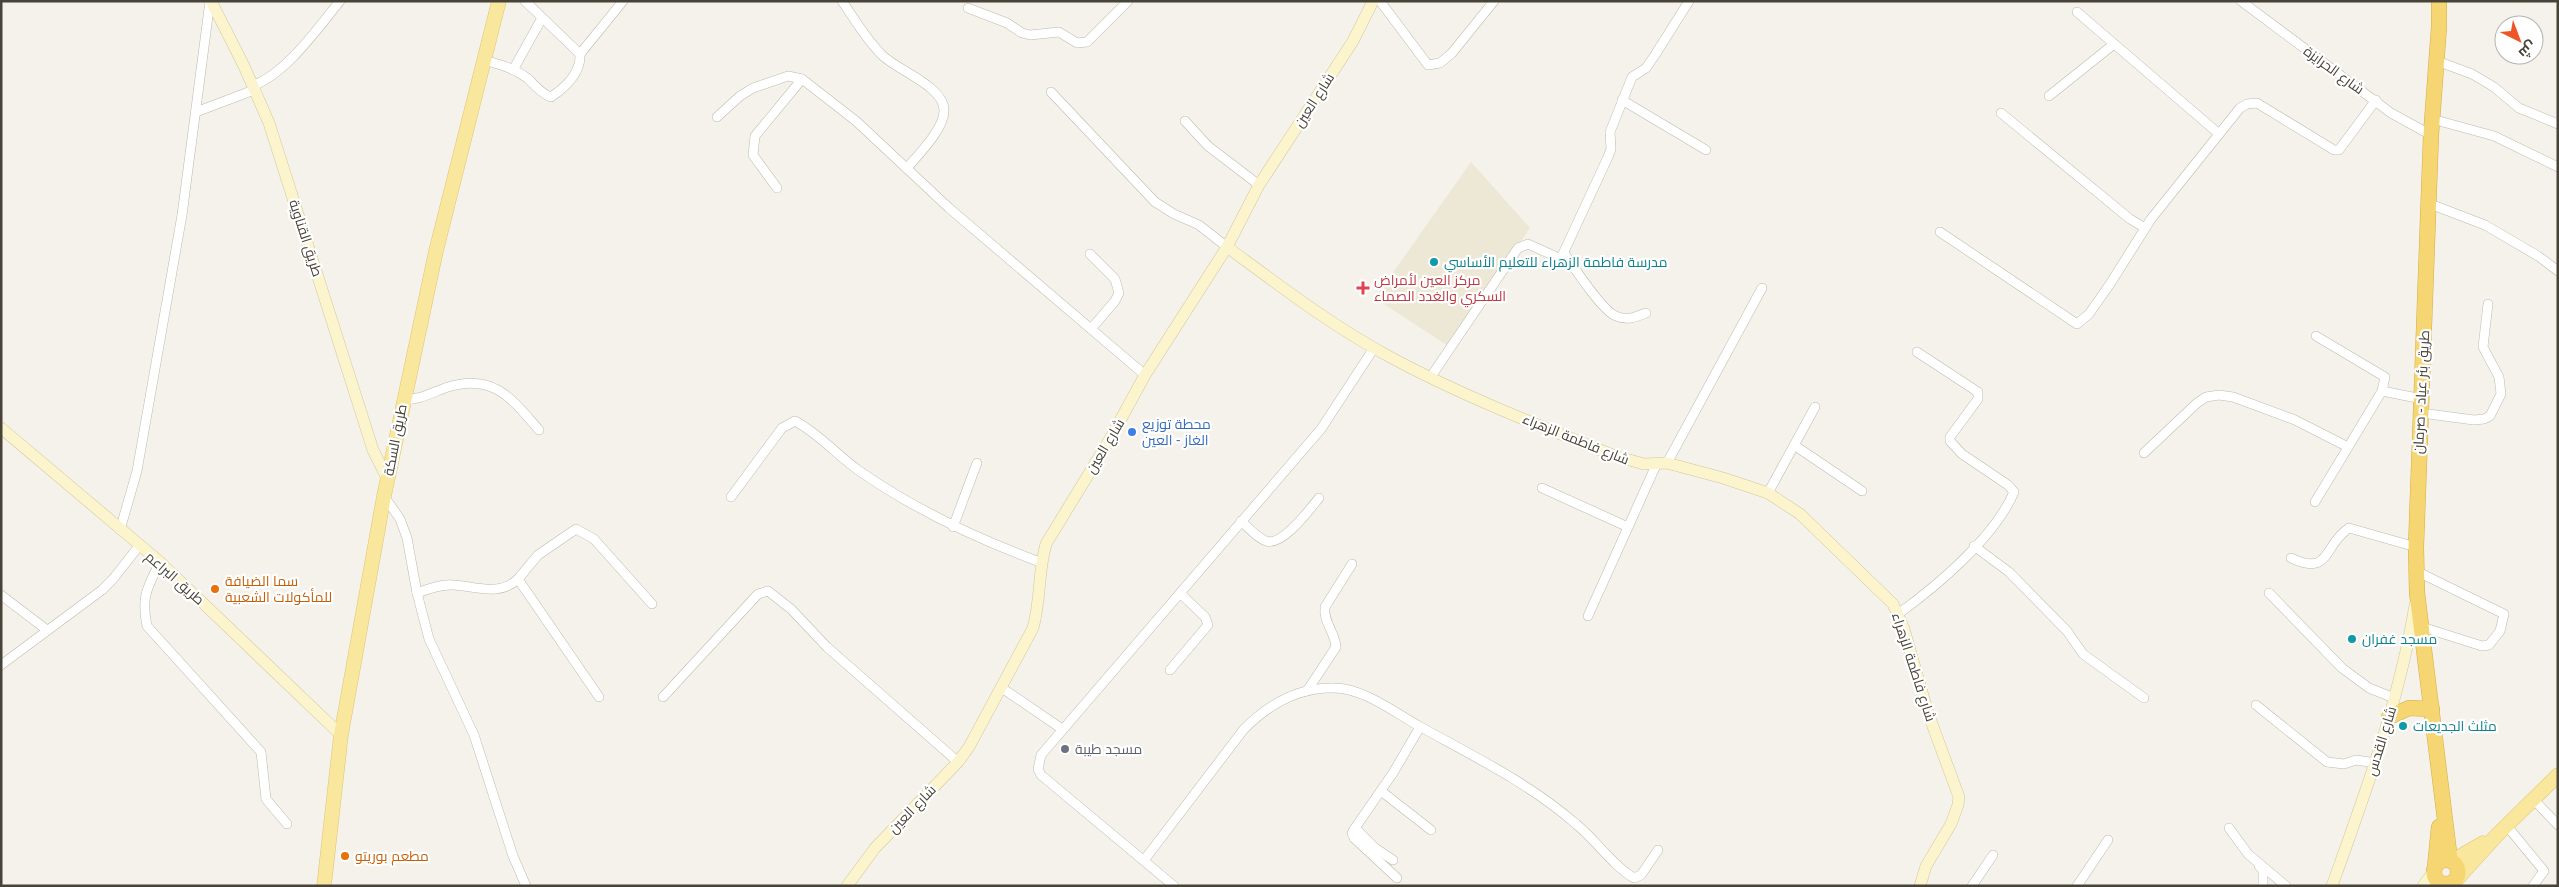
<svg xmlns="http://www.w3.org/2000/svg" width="2559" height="887" font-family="'Open Sans',Cairo,sans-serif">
<rect width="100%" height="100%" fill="#f4f2ea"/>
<!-- education -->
<path fill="#ece8d5" d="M1471 162 1530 228 1448 346 1375 298Z"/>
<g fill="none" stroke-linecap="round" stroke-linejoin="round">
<!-- street casing -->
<g stroke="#bfbaad" stroke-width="10">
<g id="street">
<path d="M842 1C855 20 867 41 883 56 899 71 945 87 944 111 944 129 918 155 907 168"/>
<path d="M1380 1 1428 65 1440 63 1452 53 1494 1"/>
<path d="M2241 1 2391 113 2431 135"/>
<path d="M968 8 1007 23 1022 33 1030 35 1059 32 1077 43 1087 42 1128 1"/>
<path d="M2077 12 2218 133"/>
<path d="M580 54 623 1"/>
<path d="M483 60C498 64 514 68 527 78 535 85 541 94 551 97 566 87 581 73 580 54L525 1"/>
<path d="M2437 61 2472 74 2494 87 2519 108 2558 124"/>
<path d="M513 70 542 18"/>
<path d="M252 86C286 74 317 29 340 1"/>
<path d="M1051 92 1155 202 1174 214 1199 225 1227 247"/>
<path d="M2049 96 2114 44"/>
<path d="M1622 100 1706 150"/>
<path d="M196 112 254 90"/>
<path d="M2001 113 2130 219 2145 228"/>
<path d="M717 117 740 96 753 88 788 76 802 79 856 121 949 208 1145 375"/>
<path d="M2432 119 2494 136 2558 167"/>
<path d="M1185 121 1208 146 1259 185"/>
<path d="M777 188 753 155 755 136 802 79"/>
<path d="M2430 204 2485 225 2538 256 2558 271"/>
<path d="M1940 232 2077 324 2089 314 2110 284 2151 219 2240 108 2247 104 2257 103 2334 150H2339L2376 100"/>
<path d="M1564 253C1573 266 1603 312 1616 316 1627 321 1636 317 1646 313"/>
<path d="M1090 254 1115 279 1119 293 1115 301 1091 329"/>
<path d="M1430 378 1518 248 1528 244 1559 258 1562 256 1608 157 1611 149 1610 132 1632 77 1646 68 1655 55 1689 1"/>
<path d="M2382 391 2422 399"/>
<path d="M403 400C420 400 433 392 448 387 494 373 512 399 539 430"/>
<path d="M2421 413 2474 420 2484 419 2490 416 2501 394 2499 377 2483 347 2488 304"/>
<path d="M1794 445 1862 491"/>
<path d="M2144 453 2197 403 2206 397 2219 395 2233 397 2295 420 2348 447"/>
<path d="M1667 463 1762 288"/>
<path d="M1542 488 1628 527"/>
<path d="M1768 493 1815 407"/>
<path d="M384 496 400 519 407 538 417 593 429 639 474 735 513 856 526 886"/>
<path d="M731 497 782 428 795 421C818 433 837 455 858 470 915 510 975 538 1040 562"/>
<path d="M2315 502 2382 391 2385 377 2316 336"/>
<path d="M1241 521C1248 527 1257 538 1266 541 1282 547 1310 509 1319 498"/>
<path d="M953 527 977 463"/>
<path d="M120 530 137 471 182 215 210 1"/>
<path d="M1974 546 2009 572 2067 631 2083 654 2144 698"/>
<path d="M2291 558C2331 577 2323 545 2349 528L2416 547"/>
<path d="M160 562C147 588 141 597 147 626L261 752 266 799 287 824"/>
<path d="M2416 571 2504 614 2500 631 2489 645 2482 646 2422 627"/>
<path d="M518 579 538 555 576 529 594 539 652 604"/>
<path d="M417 593C428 589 441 584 453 585 476 586 499 597 518 579L599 697"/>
<path d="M2269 593 2342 668 2369 688 2394 698"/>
<path d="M1 595 47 630"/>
<path d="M1898 614C1937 586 1995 537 2014 492L2008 485 1962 454 1950 441V437L1978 399V392L1917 352"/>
<path d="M1588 616 1657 463"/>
<path d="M1 665 102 590 113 579 139 546"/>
<path d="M1170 670 1208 625 1205 617 1180 593"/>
<path d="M1002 688 1062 729"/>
<path d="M1307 691 1336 647C1335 632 1323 622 1325 607L1352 564"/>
<path d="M663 697 758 594 768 591 791 609 827 647 958 762"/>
<path d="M2256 705 2327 762 2344 764 2356 760 2376 763"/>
<path d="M1381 791 1431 830"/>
<path d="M2534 800 2558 825"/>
<path d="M2507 826 2544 871 2533 886"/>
<path d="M1355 828 1352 833 1354 838 1397 878"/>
<path d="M2229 828 2248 854 2286 886"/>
<path d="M1145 859 1244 729C1268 705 1298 687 1334 688 1363 688 1394 712 1419 726 1473 756 1529 783 1576 824 1596 840 1612 865 1634 878L1641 875 1658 850"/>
<path d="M1393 860 1375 848 1355 828 1393 773 1420 727"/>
<path d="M2259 866 2263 870V886"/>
<path d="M1174 886 1041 775 1038 769 1041 755 1321 429 1374 348"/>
<path d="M1972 886 1993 855"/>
<path d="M2077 886 2108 840"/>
</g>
</g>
<!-- secondary casing -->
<g stroke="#d1c79c" stroke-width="12">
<g id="secondary">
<path d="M211 1 244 66 269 123 373 450 388 480"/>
<path d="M1227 247C1280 286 1332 326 1390 357 1462 396 1540 426 1615 456L1644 464 1667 463 1723 478 1768 493 1800 514 1893 604 1904 629 1928 713 1959 797 1958 805 1951 824 1926 866 1920 886"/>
<path d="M1 428 160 562 341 735"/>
<path d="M847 886 875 848 958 762 969 747 1033 628C1041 600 1038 571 1046 544L1110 439 1145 375 1227 247 1259 185 1353 41 1373 1"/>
<path d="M2332 886C2365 794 2399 702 2415 605"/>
<path d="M2423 886 2434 871"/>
<path d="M2446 886 2447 885"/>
</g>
</g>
<!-- primary casing -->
<g stroke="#dec66e" stroke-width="15">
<g id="primary">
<path d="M2452 861 2483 843"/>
<path d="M2457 879 2497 835 2558 775"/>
<path d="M324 886 341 735 384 496 436 251 499 1"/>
</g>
</g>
<!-- highway casing -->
<g stroke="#d5ac43" stroke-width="16">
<g id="highway">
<path d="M2439 1V27L2431 135 2416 547 2417 593 2450 860"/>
<path d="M2389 717 2409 708 2432 709"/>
<circle cx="2446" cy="872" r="12"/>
<path d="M2435 867 2439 827"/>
</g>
</g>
<!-- street -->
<use href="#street" stroke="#fff" stroke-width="9"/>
<!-- secondary -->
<use href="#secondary" stroke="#fcf4cd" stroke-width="11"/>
<!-- primary -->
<use href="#primary" stroke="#f9e79e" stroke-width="14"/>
<!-- highway -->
<use href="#highway" stroke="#f6d673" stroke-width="15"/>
</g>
<!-- markers -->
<g fill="#0f9aa8" stroke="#fff" stroke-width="2">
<circle cx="1434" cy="262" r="5"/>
<circle cx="2352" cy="639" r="5"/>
<circle cx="2403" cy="726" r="5"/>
</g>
<path fill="#e0444e" stroke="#fff" stroke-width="2" d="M1360.5 280.5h5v5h5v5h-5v5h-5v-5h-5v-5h5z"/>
<circle fill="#3f7fe0" stroke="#fff" stroke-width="2" cx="1132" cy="432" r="5"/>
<g fill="#e8710a" stroke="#fff" stroke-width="2">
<circle cx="215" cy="589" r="5"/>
<circle cx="345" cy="856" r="5"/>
</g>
<circle fill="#6b7280" stroke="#fff" stroke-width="2" cx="1065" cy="749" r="5"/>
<g text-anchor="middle" stroke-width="4.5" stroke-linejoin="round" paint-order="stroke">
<!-- street labels -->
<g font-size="14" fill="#484338" stroke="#fff">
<text transform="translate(2334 70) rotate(36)" y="5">شارع الحرايزة</text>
<text transform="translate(1314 100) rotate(-57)" y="5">شارع العين</text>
<text transform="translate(306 238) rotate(72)" y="5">طريق القناوية</text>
<text transform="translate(2421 392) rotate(-87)" y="5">طريق بئر عياد - صرمان</text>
<text transform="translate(1576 439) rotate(22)" y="5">شارع فاطمة الزهراء</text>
<text transform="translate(395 440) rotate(-79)" y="5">طريق السكة</text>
<text transform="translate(1105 446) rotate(-59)" y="5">شارع العين</text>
<text transform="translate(175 578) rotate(41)" y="5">طريق البراعم</text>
<text transform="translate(1914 667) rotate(72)" y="5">شارع فاطمة الزهراء</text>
<text transform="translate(2381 741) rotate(-73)" y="5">شارع القدس</text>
<text transform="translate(912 809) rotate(-46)" y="5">شارع العين</text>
</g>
<!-- culture labels -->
<g font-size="14" fill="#0d838f" stroke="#fff" text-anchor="start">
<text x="1444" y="267">مدرسة فاطمة الزهراء للتعليم الأساسي</text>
<text x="2362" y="644">مسجد غفران</text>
<text x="2413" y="731">مثلث الجديعات</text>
</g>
<!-- health labels -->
<g font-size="14" fill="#be3a42" stroke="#fff" text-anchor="start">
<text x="1374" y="285">مركز العين لأمراض<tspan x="1374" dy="16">السكري والغدد الصماء</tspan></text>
</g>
<!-- shop labels -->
<g font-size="14" fill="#366cbe" stroke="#fff" text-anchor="start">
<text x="1142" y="429">محطة توزيع<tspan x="1142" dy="16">الغاز - العين</tspan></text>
</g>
<!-- food labels -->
<g font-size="14" fill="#c56008" stroke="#fff" text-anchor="start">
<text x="225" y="586">سما الضيافة<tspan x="225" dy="16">للمأكولات الشعبية</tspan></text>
<text x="355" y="861">مطعم بوريتو</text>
</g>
<!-- worship labels -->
<g font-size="14" fill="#5b616d" stroke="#fff" text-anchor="start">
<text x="1075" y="754">مسجد طيبة</text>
</g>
</g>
<!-- border -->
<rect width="2559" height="887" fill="none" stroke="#484338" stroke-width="5"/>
<!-- north arrow -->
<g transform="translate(2519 40) rotate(138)"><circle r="24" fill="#ffffff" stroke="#b6b4af"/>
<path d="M0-4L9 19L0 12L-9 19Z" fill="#ee5627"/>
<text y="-8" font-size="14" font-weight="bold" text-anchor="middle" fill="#484338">ش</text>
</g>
</svg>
